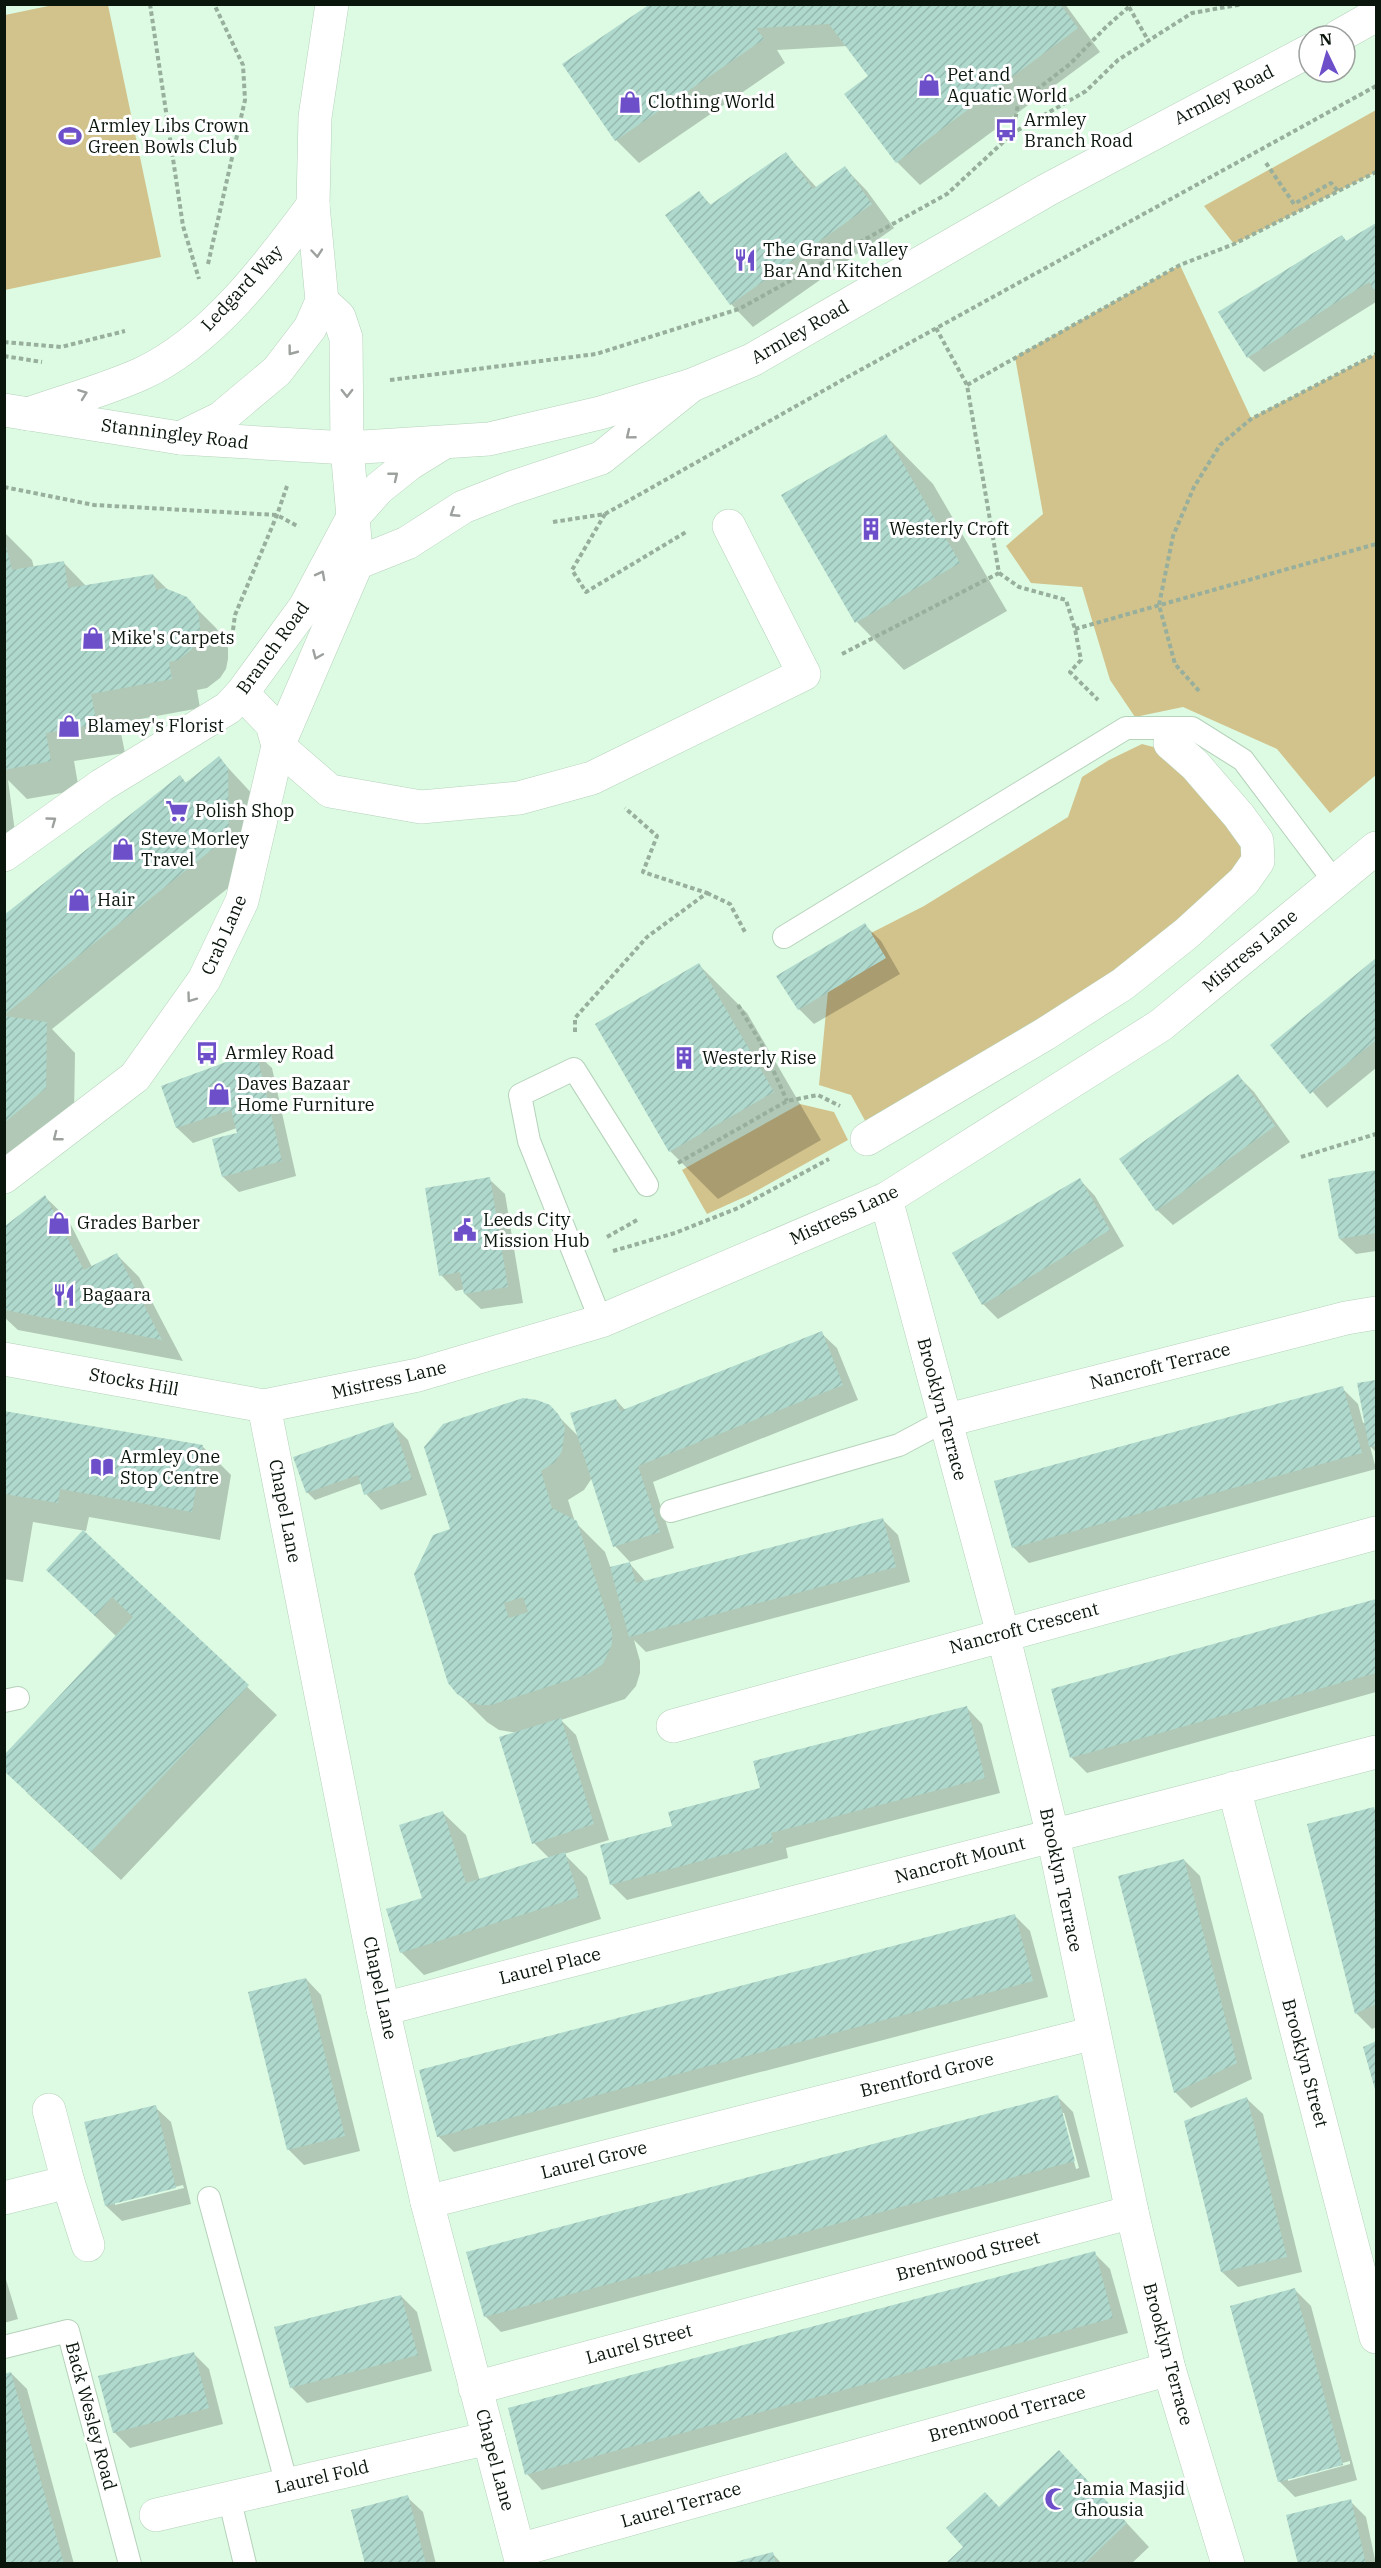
<svg xmlns="http://www.w3.org/2000/svg" width="1381" height="2568" font-family="'IBM Plex Serif',serif">
<defs>
<pattern id="building-hatch" width="6" height="6" patternUnits="userSpaceOnUse" patternTransform="scale(1.5)"><rect width="6" height="6" fill="#b0d9ce"/><path d="M-1 1l2-2M0 6l6-6M5 7l2-2" fill="none" stroke="#96b9b0"/></pattern>
</defs>
<rect width="100%" height="100%" fill="#ddfbe3"/>
<!-- green -->
<g fill="#d2c38c">
<path d="M53 5H108L161 257 5 290V15Z"/>
<path d="M1376 110V172L1234 244 1204 206Z"/>
<path d="M1180 265 1251 418 1376 354V775L1330 813 1277 749 1183 707 1135 717 1110 680 1082 587 1031 583 1006 546 1043 514 1015 357Z"/>
<path d="M1142 744 1172 752 1251 852 1162 942 868 1126 851 1095 819 1085 828 991 885 958 871 933 924 906 1068 817 1082 777 1109 760Z"/>
<path d="M800 1104 834 1112 848 1140 749 1195 707 1214 682 1170Z"/>
</g>
<!-- shadow -->
<g fill="#0003" fill-rule="evenodd">
<path d="M652 4H1065L1100 52 920 185 897 162 846 94 870 76 848 46 777 50 785 63 639 163 616 140Z"/>
<path d="M786 154 817 188 845 168 867 191 894 228 753 327 731 304 667 215 699 193 712 206Z"/>
<path d="M1376 225V302L1264 372 1248 357 1342 236 1347 242Z"/>
<path d="M886 436 933 484 1007 611 904 670 857 622Z"/>
<path d="M4 532 32 560 34 568 63 562 87 587 153 575 169 591 186 598 216 628 223 637 228 648V659L226 669 220 678 207 688 197 690 200 708 119 723 125 753 74 761 79 790 27 799 8 780 15 832 4 840Z"/>
<path d="M219 758 256 798 257 865 52 1029 75 1053 74 1117 4 1177V917Z"/>
<path d="M865 925 881 941 900 974 814 1024 799 1009Z"/>
<path d="M1376 960V1068L1327 1108 1272 1045Z"/>
<path d="M699 965 747 1013 821 1140 718 1199 670 1151 597 1024Z"/>
<path d="M256 1053 272 1068 296 1176 239 1192 223 1177 239 1134 237 1128 193 1143 177 1128 163 1087Z"/>
<path d="M1238 1076 1254 1092 1290 1142 1173 1225 1157 1210Z"/>
<path d="M1376 1172V1251L1356 1254 1340 1239 1330 1180Z"/>
<path d="M489 1179 505 1194 523 1303 481 1309 465 1294V1289L456 1291 441 1275Z"/>
<path d="M1080 1180 1095 1196 1124 1246 998 1319 983 1304Z"/>
<path d="M45 1197 68 1219 92 1267 117 1255 139 1277 183 1361 18 1330 4 1317V1228Z"/>
<path d="M821 1333 837 1348 858 1400 653 1482 674 1548 630 1562 615 1546 592 1478 584 1490 568 1500 575 1522 605 1552 611 1569 630 1564 646 1582 882 1519 898 1535 910 1582 646 1652 634 1640 640 1661V1673L636 1686 625 1699 561 1720 576 1735 609 1840 564 1854 587 1877 601 1919 424 1975 401 1952 424 1899 443 1813 466 1835 480 1881 550 1859 534 1843 518 1733 499 1730 487 1722 458 1693 452 1530 549 1407 579 1437 616 1400 626 1411Z"/>
<path d="M1376 1381V1452L1370 1446 1376 1469 1029 1563 1013 1547 1342 1388 1358 1404 1363 1423 1366 1422 1359 1385Z"/>
<path d="M4 1413 202 1446 231 1475 220 1540 89 1517 86 1531 33 1522 23 1582 4 1579Z"/>
<path d="M392 1424 408 1440 427 1495 381 1510 366 1494 362 1483 315 1500 307 1492Z"/>
<path d="M83 1533 277 1715 121 1880 27 1793 117 1637 77 1599Z"/>
<path d="M1376 1601V1692L1087 1773 1071 1757 1052 1690Z"/>
<path d="M967 1708 982 1724 1000 1793 786 1848 788 1858 627 1900 611 1884 674 1828 762 1789Z"/>
<path d="M1374 1809 1376 1811V2027L1372 2029 1356 2013Z"/>
<path d="M1184 1860 1200 1876 1252 2079 1191 2108 1175 2092Z"/>
<path d="M1015 1916 1030 1931 1048 1997 454 2152 438 2136Z"/>
<path d="M306 1979 321 1995 360 2151 304 2165 288 2149Z"/>
<path d="M1376 2043V2090L1365 2047Z"/>
<path d="M1057 2096 1073 2112 1090 2177 501 2332 485 2316ZM1061 2113H1064L1079 2168 1076 2169Z"/>
<path d="M1247 2099 1263 2114 1302 2272 1238 2287 1222 2272 1186 2122Z"/>
<path d="M155 2107 171 2122 191 2204 122 2221 106 2206ZM183 2185 184 2188 115 2205V2202Z"/>
<path d="M1094 2253 1110 2269 1128 2333 542 2490 527 2474Z"/>
<path d="M4 2273 18 2319 4 2323Z"/>
<path d="M1295 2290 1311 2306 1357 2480 1295 2497 1279 2481ZM1350 2461V2464L1288 2481V2478Z"/>
<path d="M401 2296 417 2312 432 2371 307 2403 291 2387Z"/>
<path d="M193 2353 209 2369 223 2424 130 2448 114 2432Z"/>
<path d="M11 2373 27 2389 74 2564H4Z"/>
<path d="M1082 2475 1149 2547 1131 2564H948L1000 2509Z"/>
<path d="M407 2497 423 2512 436 2564H367Z"/>
<path d="M1350 2501 1366 2517 1376 2564H1300Z"/>
<path d="M772 2553 782 2564H735Z"/>
</g>
<!-- building -->
<g fill="url(#building-hatch)" fill-rule="evenodd">
<path d="M650 4H1060L1078 28 896 163 844 94 868 76 829 24 756 28 764 39 615 141 562 64Z"/>
<path d="M786 152 813 189 845 166 872 204 730 305 665 215 699 191 710 205Z"/>
<path d="M1376 223V289L1374 290 1369 282 1247 358 1218 312 1342 235 1346 241Z"/>
<path d="M886 434 960 563 855 623 781 495Z"/>
<path d="M4 538 12 570 64 561 68 588 153 574 156 590 165 588 187 597 195 606 199 617 200 629 197 640 191 650 178 660 169 662 172 679 91 694 97 724 46 733 51 761 4 770Z"/>
<path d="M219 756 228 768 229 836 4 1015V915L180 775 186 783Z"/>
<path d="M865 923 886 958 798 1010 776 976Z"/>
<path d="M1376 958V1040L1310 1094 1270 1045Z"/>
<path d="M699 963 774 1092 669 1152 595 1024Z"/>
<path d="M4 1016 47 1022 46 1088 4 1123Z"/>
<path d="M256 1051 282 1161 222 1177 212 1139 237 1133 231 1110 176 1128 161 1086Z"/>
<path d="M1238 1074 1275 1126 1156 1211 1119 1159Z"/>
<path d="M1376 1170V1233L1339 1239 1328 1179Z"/>
<path d="M490 1177 508 1287 464 1294 460 1272 439 1276 425 1188Z"/>
<path d="M1080 1178 1110 1230 982 1305 952 1253Z"/>
<path d="M45 1195 84 1270 117 1253 162 1340 5 1310V1226Z"/>
<path d="M822 1331 843 1385 638 1466 660 1532 613 1547 570 1413 616 1399 620 1411Z"/>
<path d="M1376 1380V1446L1369 1447 1357 1383Z"/>
<path d="M1343 1386 1362 1453 1012 1548 994 1481Z"/>
<path d="M523 1398 537 1400 550 1405 559 1415 565 1428 562 1451 555 1462 541 1471 552 1508 577 1521 612 1631V1644L603 1664 588 1674 491 1705H479L469 1702 457 1694 448 1683 414 1574 433 1535 450 1529 424 1447 443 1424ZM523 1597 528 1612 509 1618 504 1603Z"/>
<path d="M4 1411 203 1445 192 1512 60 1489 58 1503 4 1494Z"/>
<path d="M393 1422 412 1479 364 1495 358 1475 306 1493 293 1457Z"/>
<path d="M883 1518 896 1567 629 1637 610 1567 630 1562 636 1583Z"/>
<path d="M83 1530 249 1685 91 1852 4 1771V1755L133 1617 112 1597 95 1616 46 1570Z"/>
<path d="M1376 1599V1673L1070 1758 1051 1689Z"/>
<path d="M967 1706 985 1778 771 1833 773 1842 610 1885 600 1845 672 1826 668 1812 760 1788 753 1761Z"/>
<path d="M561 1718 594 1824 532 1844 499 1737Z"/>
<path d="M1374 1807 1376 1816V2004L1355 2014 1307 1824Z"/>
<path d="M443 1811 466 1883 565 1852 579 1897 400 1953 386 1909 422 1898 399 1825Z"/>
<path d="M1184 1859 1237 2063 1174 2093 1118 1876Z"/>
<path d="M1015 1914 1033 1981 437 2137 419 2070Z"/>
<path d="M306 1978 345 2136 287 2150 248 1992Z"/>
<path d="M1376 2041V2093L1363 2047Z"/>
<path d="M1058 2095 1075 2161 484 2317 466 2252Z"/>
<path d="M1247 2097 1287 2257 1221 2272 1184 2121Z"/>
<path d="M156 2105 176 2188 105 2206 84 2122Z"/>
<path d="M1095 2251 1113 2318 525 2475 508 2408Z"/>
<path d="M1295 2288 1343 2465 1278 2482 1230 2306Z"/>
<path d="M401 2295 418 2355 290 2388 274 2327Z"/>
<path d="M194 2352 209 2408 113 2433 98 2376Z"/>
<path d="M11 2372 37 2467 64 2564H4V2374Z"/>
<path d="M1059 2450 1127 2523 1084 2564H945L963 2547 946 2528 985 2492 999 2507Z"/>
<path d="M408 2495 426 2564H365L351 2510Z"/>
<path d="M1351 2499 1366 2564H1298L1286 2515Z"/>
<path d="M773 2552 776 2564H731V2563Z"/>
</g>
<g fill="none" stroke-linecap="round" stroke-linejoin="round">
<!-- lane casing -->
<g stroke="#b5d2ba" stroke-width="24">
<g id="lane">
<path d="M784 937 1126 728H1192L1243 760 1334 881"/>
<path d="M601 1321 529 1141 520 1095 574 1069 647 1185"/>
<path d="M671 1511 899 1445 944 1421"/>
<path d="M4 1701 18 1698"/>
<path d="M209 2198 287 2485"/>
<path d="M4 2347 68 2331 130 2564"/>
<path d="M229 2497 245 2564"/>
</g>
</g>
<!-- street casing -->
<g stroke="#b5d2ba" stroke-width="34">
<g id="street">
<path d="M278 746 330 791 421 807 519 798 592 778 804 674 729 526"/>
<path d="M867 1139 1045 1034 1123 984 1187 933 1244 881 1258 861 1257 841 1239 816 1195 765 1170 743"/>
<path d="M886 1199 1003 1634 1053 1836 1132 2212 1169 2369 1228 2564"/>
<path d="M4 1359 264 1406 418 1375 601 1321 886 1199 1161 1025 1376 848"/>
<path d="M264 1406 383 2009 427 2202 522 2564"/>
<path d="M944 1421 1346 1318 1376 1313"/>
<path d="M673 1726 1376 1533"/>
<path d="M1234 1788 1376 2337"/>
<path d="M383 2009 1376 1752"/>
<path d="M68 2182 88 2245"/>
<path d="M4 2198 68 2182 49 2110"/>
<path d="M427 2202 1094 2033"/>
<path d="M475 2388 1132 2212"/>
<path d="M156 2515 489 2438"/>
<path d="M519 2550 1169 2369"/>
</g>
</g>
<!-- secondary casing -->
<g stroke="#b5d2ba" stroke-width="34">
<g id="secondary">
<path d="M28 414C65 401 105 390 141 374 211 342 268 266 313 205"/>
<path d="M180 438 221 418 277 371 310 328 322 301 313 205 315 117 332 4"/>
<path d="M357 563 407 543 463 507 511 488 601 458 692 385"/>
<path d="M242 693 272 724 278 746"/>
<path d="M4 855 102 785 228 708 242 693 305 607 353 517 379 488 409 464 443 443"/>
<path d="M4 1177 135 1077 204 980 242 901 278 746 357 563 347 448 346 338 339 317 322 301"/>
</g>
</g>
<!-- primary casing -->
<g stroke="#b5d2ba" stroke-width="34">
<g id="primary">
<path d="M1339 36 1376 15"/>
<path d="M4 410 180 438 347 448 489 439 600 413 692 385 752 360 1047 190 1309 51"/>
</g>
</g>
<!-- path -->
<g stroke="#97af9c" stroke-width="4" stroke-dasharray="4.5 3" stroke-linecap="butt">
<path d="M150 4 183 226 199 279"/>
<path d="M1129 7 1148 40"/>
<path d="M1013 133 1018 104 1070 64 1105 28 1132 4"/>
<path d="M1266 163 1294 204 1331 183 1338 191"/>
<path d="M208 264 245 100 243 65 214 4"/>
<path d="M936 328 967 385"/>
<path d="M4 342 61 347 125 331"/>
<path d="M4 356 42 362"/>
<path d="M390 380 596 354 739 309 947 194 1013 133 1086 91 1118 60 1192 13 1243 4"/>
<path d="M4 487 94 505 277 515 299 527"/>
<path d="M605 514 572 570 586 592 686 532"/>
<path d="M553 522 605 514 844 379 1376 86"/>
<path d="M999 573 1019 587 1066 600 1075 629 1081 660 1070 672 1098 700"/>
<path d="M1075 629 1376 544"/>
<path d="M233 630 235 615 277 515 287 486"/>
<path d="M842 654 999 573 967 385 1180 265 1234 244 1376 172"/>
<path d="M1199 691 1175 664 1159 605 1173 536 1194 487 1220 445 1251 419 1376 354"/>
<path d="M707 893 730 904 746 934"/>
<path d="M738 1005 761 1043 787 1101"/>
<path d="M575 1032V1018L647 937 707 893 643 872 657 836 625 808"/>
<path d="M1301 1157 1376 1134"/>
<path d="M678 1163 787 1101 818 1095 840 1106"/>
<path d="M607 1237 637 1220"/>
<path d="M613 1251 675 1233 738 1208 829 1159"/>
</g>
<!-- lane -->
<use href="#lane" stroke="#fff" stroke-width="22"/>
<!-- street -->
<use href="#street" stroke="#fff" stroke-width="33"/>
<!-- secondary -->
<use href="#secondary" stroke="#fff" stroke-width="33"/>
<!-- primary -->
<use href="#primary" stroke="#fff" stroke-width="33"/>
</g>
<!-- one-way arrows -->
<defs><path id="oneway-chevron" d="M-2-3.5L2.5 0L-2 3.5" fill="none" stroke-width="1.6" stroke-linecap="round" stroke-linejoin="round" transform="scale(1.5)"/></defs>
<g stroke="#9da19e">
<use href="#oneway-chevron" transform="translate(317 253) rotate(85)"/>
<use href="#oneway-chevron" transform="translate(292 351) rotate(127)"/>
<use href="#oneway-chevron" transform="translate(347 393) rotate(90)"/>
<use href="#oneway-chevron" transform="translate(83 394) rotate(-20)"/>
<use href="#oneway-chevron" transform="translate(630 435) rotate(141)"/>
<use href="#oneway-chevron" transform="translate(394 476) rotate(-39)"/>
<use href="#oneway-chevron" transform="translate(454 513) rotate(147)"/>
<use href="#oneway-chevron" transform="translate(321 575) rotate(-62)"/>
<use href="#oneway-chevron" transform="translate(317 655) rotate(113)"/>
<use href="#oneway-chevron" transform="translate(52 821) rotate(-36)"/>
<use href="#oneway-chevron" transform="translate(191 998) rotate(126)"/>
<use href="#oneway-chevron" transform="translate(57 1137) rotate(142)"/>
</g>
<!-- icons -->
<defs>
<g id="shop-bare" transform="scale(1.8)"><path d="M-5-2.5h2.3a2.7 3.5 0 0 1 5.4 0H5L5.5 6h-11ZM-1.5-2.5h3a1.5 2.3 0 0 0-3 0Z" fill="#6d50c9" stroke="#fff" stroke-width="2.5" paint-order="stroke"/></g>
<g id="bus-bare" transform="scale(1.8)"><path d="M-5-6H5V4H4V6H2V4H-2V6H-4V4H-5ZM-3.5-4V0h7V-4ZM-3.5 1.2v1.5H-2V1.2ZM2 1.2v1.5H3.5V1.2Z" fill="#6d50c9" stroke="#fff" stroke-width="2.5" paint-order="stroke"/></g>
<g id="stadium-bare" transform="scale(1.8)"><path d="M0-5a6.5 5 0 1 0 0 10a6.5 5 0 1 0 0-10ZM-3.5-1.8h7v3.6h-7Z" fill="#6d50c9" stroke="#fff" stroke-width="2.5" paint-order="stroke"/></g>
<g id="restaurant-bare" transform="scale(1.8)"><path d="M-5-6h1v4h1v-4h1v4h1v-4h1v5L-1.5 .5V6h-2V.5L-5-1ZM5-6V6H3V1.5H1.5Q1.5-4 5-6Z" fill="#6d50c9" stroke="#fff" stroke-width="2.5" paint-order="stroke"/></g>
<g id="building-bare" transform="scale(1.8)"><path d="M-4-6H4V6H1V3H-1V6H-4ZM-2.5-4.3h1.7v1.8h-1.7ZM.8-4.3h1.7v1.8H.8ZM-2.5-1h1.7V.8h-1.7ZM.8-1h1.7V.8H.8Z" fill="#6d50c9" stroke="#fff" stroke-width="2.5" paint-order="stroke"/></g>
<g id="supermarket-bare" transform="scale(1.8)"><path d="M-6-5.5h2.5l.6 2H6L4.5 2H-2.5L-4.4-4H-6ZM-1.5 3.2a1.3 1.3 0 1 0 .1 0ZM3 3.2a1.3 1.3 0 1 0 .1 0Z" fill="#6d50c9" stroke="#fff" stroke-width="2.5" paint-order="stroke"/></g>
<g id="civic-bare" transform="scale(1.8)"><path d="M-.6-6.5H3V-4.5H.6V-3L4-1V1h2V6H-6V1h2V-1L-.6-3ZM-1.2 2.5V6h2.4V2.5Z" fill="#6d50c9" stroke="#fff" stroke-width="2.5" paint-order="stroke"/></g>
<g id="library-bare" transform="scale(1.8)"><path d="M-6-4Q-3-5.5-.7-3.5V5Q-3 3-6 4ZM6-4Q3-5.5 .7-3.5V5Q3 3 6 4Z" fill="#6d50c9" stroke="#fff" stroke-width="2.5" paint-order="stroke"/></g>
<g id="mosque-bare" transform="scale(1.8)"><path d="M3.5-4.9A6 6 0 1 0 3.5 4.9A5 5 0 1 1 3.5-4.9Z" fill="#6d50c9" stroke="#fff" stroke-width="2.5" paint-order="stroke"/></g>
</defs>
<g fill-rule="evenodd">
<use href="#shop-bare" x="929" y="85"/>
<use href="#shop-bare" x="630" y="102"/>
<use href="#bus-bare" x="1006" y="130"/>
<use href="#stadium-bare" x="70" y="136"/>
<use href="#restaurant-bare" x="745" y="260"/>
<use href="#building-bare" x="871" y="529"/>
<use href="#shop-bare" x="93" y="638"/>
<use href="#shop-bare" x="69" y="726"/>
<use href="#supermarket-bare" x="177" y="811"/>
<use href="#shop-bare" x="123" y="849"/>
<use href="#shop-bare" x="79" y="900"/>
<use href="#bus-bare" x="207" y="1053"/>
<use href="#building-bare" x="684" y="1058"/>
<use href="#shop-bare" x="219" y="1094"/>
<use href="#shop-bare" x="59" y="1223"/>
<use href="#civic-bare" x="465" y="1230"/>
<use href="#restaurant-bare" x="64" y="1295"/>
<use href="#library-bare" x="102" y="1467"/>
<use href="#mosque-bare" x="1056" y="2499"/>
</g>
<g text-anchor="middle" stroke-width="6" stroke-linejoin="round" paint-order="stroke">
<!-- poi labels -->
<g font-size="18" fill="#0a150c" stroke="#fff" text-anchor="start">
<text x="947" y="81">Pet and<tspan x="947" dy="21">Aquatic World</tspan></text>
<text x="648" y="108">Clothing World</text>
<text x="1024" y="126">Armley<tspan x="1024" dy="21">Branch Road</tspan></text>
<text x="88" y="132">Armley Libs Crown<tspan x="88" dy="21">Green Bowls Club</tspan></text>
<text x="763" y="256">The Grand Valley<tspan x="763" dy="21">Bar And Kitchen</tspan></text>
<text x="889" y="535">Westerly Croft</text>
<text x="111" y="644">Mike's Carpets</text>
<text x="87" y="732">Blamey's Florist</text>
<text x="195" y="817">Polish Shop</text>
<text x="141" y="845">Steve Morley<tspan x="141" dy="21">Travel</tspan></text>
<text x="97" y="906">Hair</text>
<text x="225" y="1059">Armley Road</text>
<text x="702" y="1064">Westerly Rise</text>
<text x="237" y="1090">Daves Bazaar<tspan x="237" dy="21">Home Furniture</tspan></text>
<text x="483" y="1226">Leeds City<tspan x="483" dy="21">Mission Hub</tspan></text>
<text x="77" y="1229">Grades Barber</text>
<text x="82" y="1301">Bagaara</text>
<text x="120" y="1463">Armley One<tspan x="120" dy="21">Stop Centre</tspan></text>
<text x="1074" y="2495">Jamia Masjid<tspan x="1074" dy="21">Ghousia</tspan></text>
</g>
<!-- street labels -->
<g font-size="18" fill="#0a150c" stroke="#fff">
<text transform="translate(1224 95) rotate(-27)" y="6">Armley Road</text>
<text transform="translate(242 288) rotate(-47)" y="6">Ledgard Way</text>
<text transform="translate(800 332) rotate(-30)" y="6">Armley Road</text>
<text transform="translate(175 434) rotate(7)" y="6">Stanningley Road</text>
<text transform="translate(273 648) rotate(-54)" y="6">Branch Road</text>
<text transform="translate(224 935) rotate(-66)" y="6">Crab Lane</text>
<text transform="translate(1250 951) rotate(-40)" y="6">Mistress Lane</text>
<text transform="translate(844 1215) rotate(-25)" y="6">Mistress Lane</text>
<text transform="translate(1160 1366) rotate(-14)" y="6">Nancroft Terrace</text>
<text transform="translate(389 1380) rotate(-13)" y="6">Mistress Lane</text>
<text transform="translate(134 1382) rotate(10)" y="6">Stocks Hill</text>
<text transform="translate(942 1409) rotate(75)" y="6">Brooklyn Terrace</text>
<text transform="translate(285 1511) rotate(79)" y="6">Chapel Lane</text>
<text transform="translate(1024 1628) rotate(-15)" y="6">Nancroft Crescent</text>
<text transform="translate(960 1860) rotate(-15)" y="6">Nancroft Mount</text>
<text transform="translate(1061 1880) rotate(78)" y="6">Brooklyn Terrace</text>
<text transform="translate(550 1966) rotate(-14)" y="6">Laurel Place</text>
<text transform="translate(380 1988) rotate(78)" y="6">Chapel Lane</text>
<text transform="translate(1305 2063) rotate(75)" y="6">Brooklyn Street</text>
<text transform="translate(927 2075) rotate(-14)" y="6">Brentford Grove</text>
<text transform="translate(594 2160) rotate(-14)" y="6">Laurel Grove</text>
<text transform="translate(968 2256) rotate(-15)" y="6">Brentwood Street</text>
<text transform="translate(639 2344) rotate(-15)" y="6">Laurel Street</text>
<text transform="translate(1168 2354) rotate(75)" y="6">Brooklyn Terrace</text>
<text transform="translate(1007 2414) rotate(-16)" y="6">Brentwood Terrace</text>
<text transform="translate(91 2416) rotate(75)" y="6">Back Wesley Road</text>
<text transform="translate(495 2460) rotate(75)" y="6">Chapel Lane</text>
<text transform="translate(322 2477) rotate(-13)" y="6">Laurel Fold</text>
<text transform="translate(681 2505) rotate(-16)" y="6">Laurel Terrace</text>
</g>
</g>
<!-- border -->
<rect width="1381" height="2568" fill="none" stroke="#0a150c" stroke-width="12"/>
<!-- north arrow -->
<g transform="translate(1327 54) rotate(355)"><circle r="28" fill="#ffffff" stroke="#9da19e" stroke-width="1.5"/>
<path d="M0-4.5L10 22L0 15L-10 22Z" fill="#6d50c9"/>
<text y="-9" font-size="16" font-weight="bold" text-anchor="middle" fill="#0a150c">N</text>
</g>
</svg>
